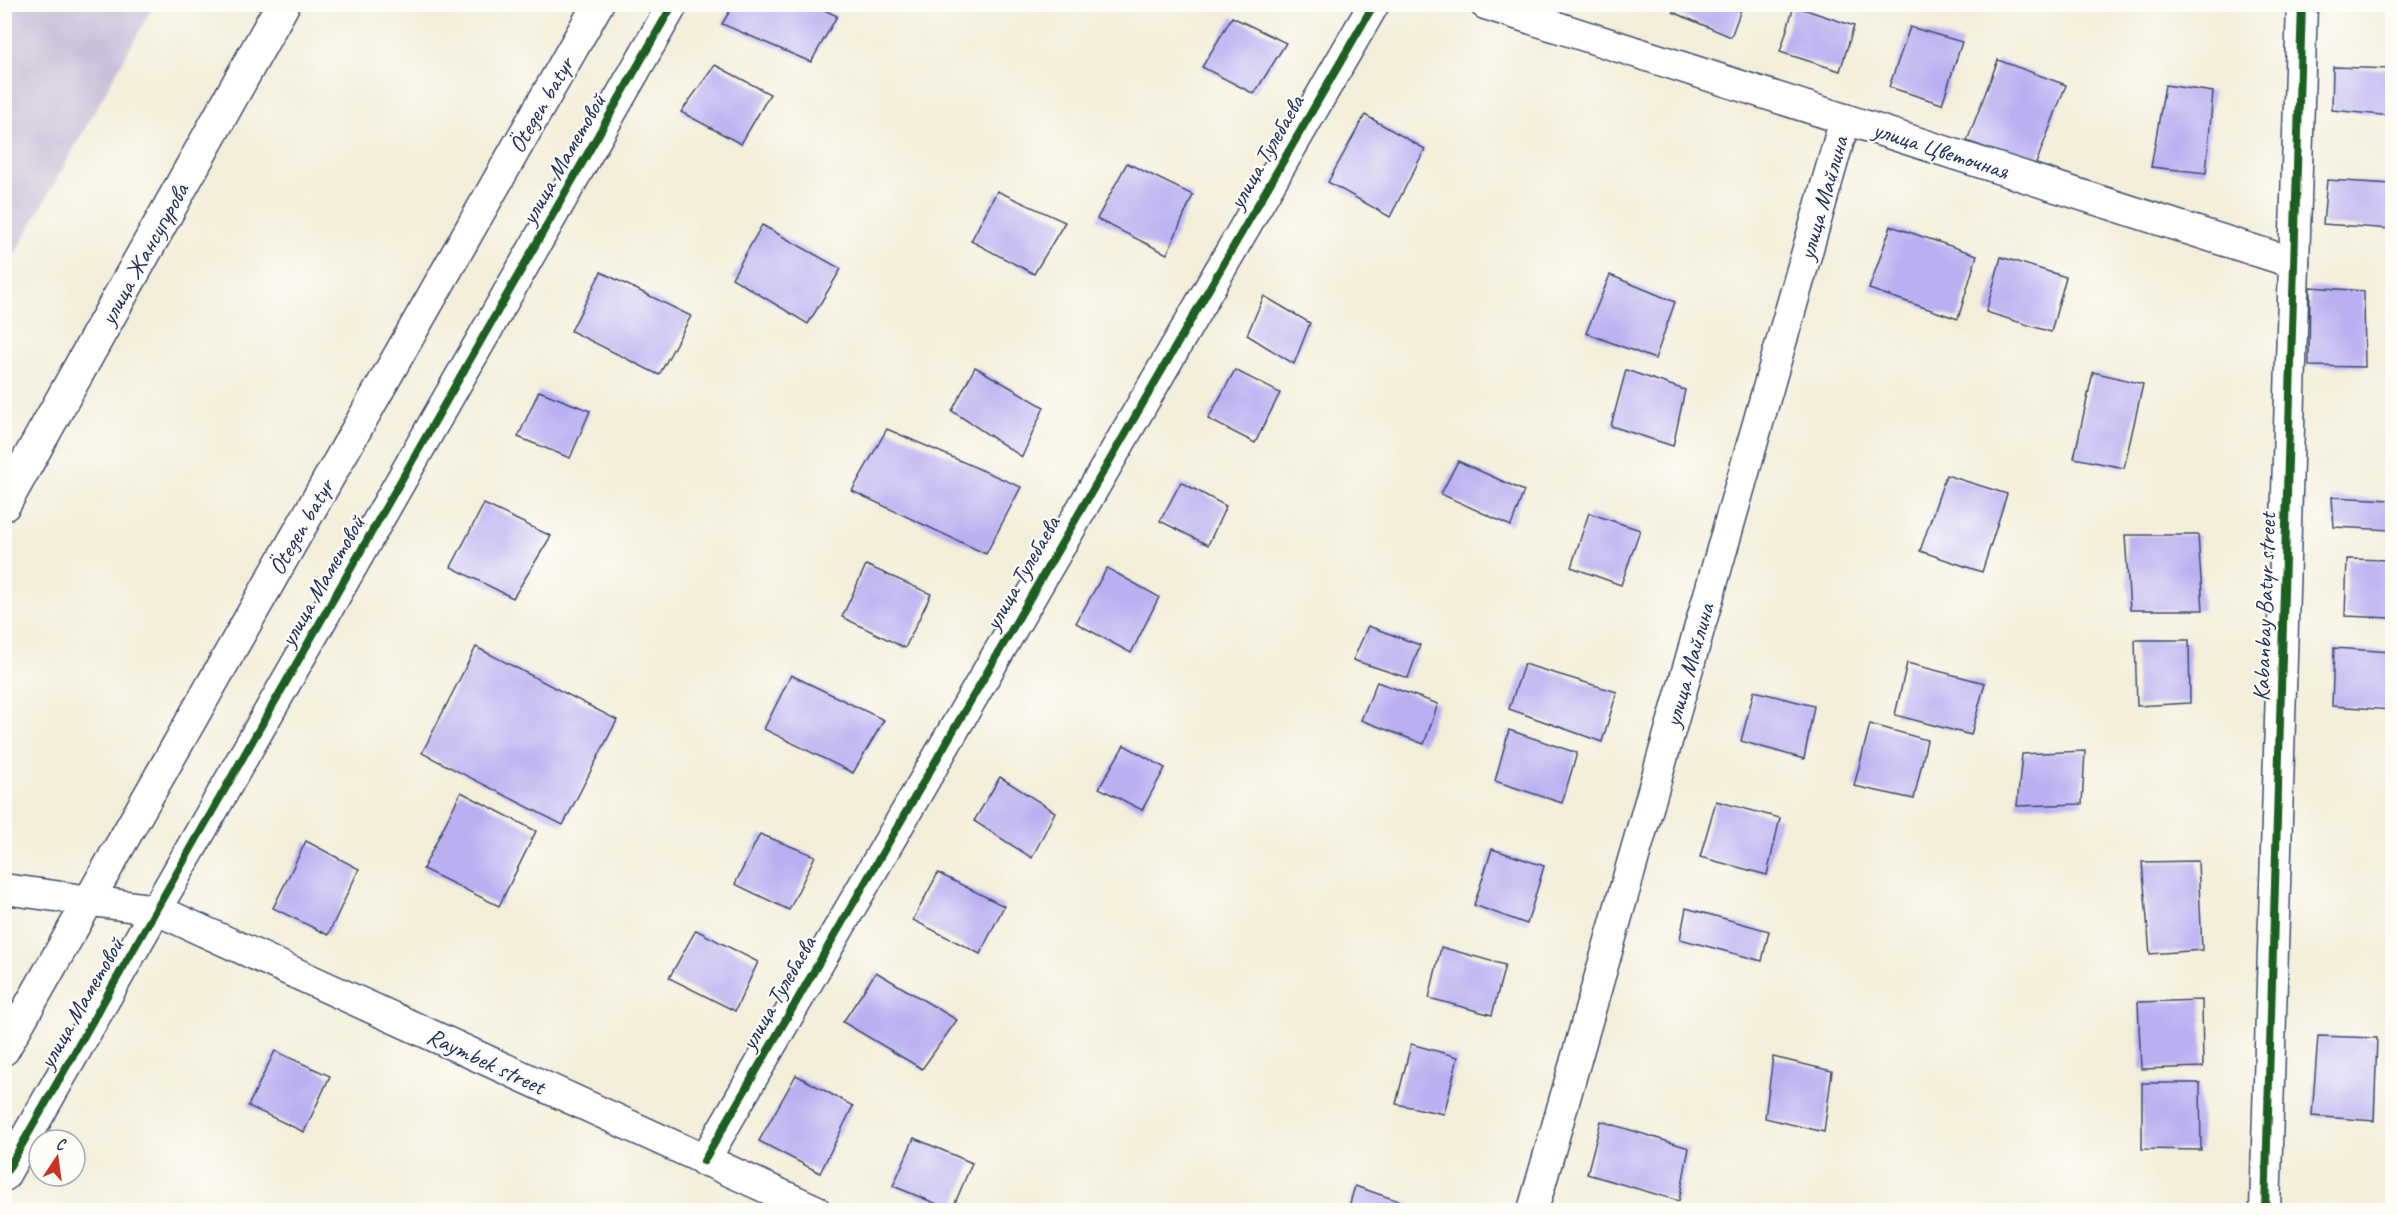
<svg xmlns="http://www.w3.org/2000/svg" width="2397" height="1215" font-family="Caveat,sans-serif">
<rect width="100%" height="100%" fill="#fdfcf7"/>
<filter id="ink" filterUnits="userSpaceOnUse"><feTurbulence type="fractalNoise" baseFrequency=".0167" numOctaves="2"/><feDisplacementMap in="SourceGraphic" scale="12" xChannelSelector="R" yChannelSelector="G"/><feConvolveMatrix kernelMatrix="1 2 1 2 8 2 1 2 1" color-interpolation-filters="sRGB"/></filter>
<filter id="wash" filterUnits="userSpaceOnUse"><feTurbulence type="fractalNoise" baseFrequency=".008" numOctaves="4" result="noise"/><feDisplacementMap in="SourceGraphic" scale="24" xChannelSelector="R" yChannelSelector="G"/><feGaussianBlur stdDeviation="1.35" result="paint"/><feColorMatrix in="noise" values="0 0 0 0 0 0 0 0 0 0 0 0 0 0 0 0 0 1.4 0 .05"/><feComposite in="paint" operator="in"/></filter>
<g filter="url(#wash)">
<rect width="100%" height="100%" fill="#f3eed9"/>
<!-- industrial -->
<path fill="#c8bfd8" d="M5 4 154 5 5 272 4 5Z"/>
<g id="blocks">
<!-- building -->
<g fill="#bab0f1">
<path d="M734 4H812L837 16 811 62 722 24Z"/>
<path d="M1676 4H1743L1731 37 1673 12Z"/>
<path d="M1794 6 1854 26 1840 71 1780 52Z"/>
<path d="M1232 17 1286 43 1254 94 1202 67Z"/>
<path d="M1910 27 1962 42 1942 104 1889 87Z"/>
<path d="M1998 60 2066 85 2035 166 1967 141Z"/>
<path d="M715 65 770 94 741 144 681 112Z"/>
<path d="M2333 67 2392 69V116L2332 110Z"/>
<path d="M2165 85 2213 92 2206 173 2151 167Z"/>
<path d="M1365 115 1425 149 1390 217 1328 182Z"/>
<path d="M1127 163 1193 195 1167 254 1097 219Z"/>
<path d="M2327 180 2392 184 2391 229 2323 224Z"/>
<path d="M997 191 1065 222 1034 274 971 241Z"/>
<path d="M762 225 841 269 808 324 732 278Z"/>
<path d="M1891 226 1977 255 1958 319 1869 289Z"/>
<path d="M2001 257 2066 277 2051 332 1986 312Z"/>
<path d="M601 272 691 316 659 375 571 331Z"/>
<path d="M1610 275 1675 302 1655 359 1586 333Z"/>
<path d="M2310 287 2364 291 2365 367 2309 366Z"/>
<path d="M1264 296 1310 323 1294 364 1247 335Z"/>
<path d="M975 367 1044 407 1022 457 952 411Z"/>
<path d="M1235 370 1280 393 1255 443 1208 419Z"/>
<path d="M1626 370 1685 390 1673 446 1611 426Z"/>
<path d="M2093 372 2143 384 2124 468 2074 458Z"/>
<path d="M539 391 590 411 570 458 518 437Z"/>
<path d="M887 429 1021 487 986 554 852 491Z"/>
<path d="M1458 461 1524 491 1511 526 1441 494Z"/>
<path d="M1946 475 2007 494 1982 572 1920 551Z"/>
<path d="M1181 482 1226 506 1208 545 1160 521Z"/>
<path d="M2332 497 2392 500V530L2334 527Z"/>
<path d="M484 504 551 536 513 598 451 567Z"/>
<path d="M1589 513 1640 530 1621 585 1571 567Z"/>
<path d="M2125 535H2198L2203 610H2130Z"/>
<path d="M2347 559 2392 560V618L2345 616Z"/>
<path d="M866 565 931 594 905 648 842 617Z"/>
<path d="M1107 568 1159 597 1131 653 1076 623Z"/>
<path d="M1368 626 1420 645 1408 678 1353 660Z"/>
<path d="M2135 640H2189L2190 703 2137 706Z"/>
<path d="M476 647 617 720 563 825 422 753Z"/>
<path d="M2334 648 2392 652V710L2332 706Z"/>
<path d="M1907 663 1985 683 1971 735 1895 715Z"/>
<path d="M1524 664 1617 692 1602 742 1509 709Z"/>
<path d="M791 675 884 720 853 773 764 729Z"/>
<path d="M1377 682 1438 704 1424 744 1361 720Z"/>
<path d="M1754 691 1814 706 1804 759 1741 741Z"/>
<path d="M1870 724 1927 740 1914 799 1854 786Z"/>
<path d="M1509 730 1577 753 1562 803 1495 781Z"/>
<path d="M1124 745 1165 768 1142 810 1099 788Z"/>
<path d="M2085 751 2082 804 2017 806 2022 754Z"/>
<path d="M1000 777 1055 812 1032 858 974 821Z"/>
<path d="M461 792 536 831 499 906 423 869Z"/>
<path d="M1716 801 1780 818 1767 875 1700 857Z"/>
<path d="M760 834 815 856 789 910 735 884Z"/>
<path d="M306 841 359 869 328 935 273 908Z"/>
<path d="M1492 849 1544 866 1527 924 1474 905Z"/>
<path d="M2198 861 2202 950 2150 954 2142 862Z"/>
<path d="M938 873 1004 906 980 954 913 920Z"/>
<path d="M1686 908 1769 931 1762 961 1680 939Z"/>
<path d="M696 930 758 962 735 1011 669 978Z"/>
<path d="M1441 947 1505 965 1492 1015 1429 998Z"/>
<path d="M876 972 957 1020 922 1069 843 1022Z"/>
<path d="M2202 1000 2203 1067 2141 1069 2138 1002Z"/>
<path d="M2318 1036 2377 1038 2374 1121 2312 1116Z"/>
<path d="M1411 1044 1458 1057 1444 1114 1396 1104Z"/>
<path d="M275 1051 330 1076 304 1132 248 1106Z"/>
<path d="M1773 1057 1832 1071 1824 1132 1765 1118Z"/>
<path d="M796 1075 853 1106 820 1173 759 1141Z"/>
<path d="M2142 1083H2200L2201 1150 2142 1149Z"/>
<path d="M1601 1121 1689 1148 1679 1201 1587 1174Z"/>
<path d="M914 1138 972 1163 952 1210 893 1186Z"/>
<path d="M1355 1186 1425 1210H1348Z"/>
</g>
</g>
</g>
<g filter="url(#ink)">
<use href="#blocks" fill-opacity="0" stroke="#3b4c70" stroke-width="1.5"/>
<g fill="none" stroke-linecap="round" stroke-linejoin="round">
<!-- minor casing -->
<g stroke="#3b4c70" stroke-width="33">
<g id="minor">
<path d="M1485 4 2294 263"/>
<path d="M4 889 157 910 815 1210"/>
<path d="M4 1050 598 4"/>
<path d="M704 1161 1374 4"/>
<path d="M4 1176 673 4"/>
<path d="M1533 1210 1845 119"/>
<path d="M2265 1210 2302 4"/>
</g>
</g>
<!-- primary casing -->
<g stroke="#3b4c70" stroke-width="36">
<path id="primary" d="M4 504 283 4"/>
</g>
<!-- minor -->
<use href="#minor" stroke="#fff" stroke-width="30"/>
<!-- primary -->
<use href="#primary" stroke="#fff" stroke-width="33"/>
<!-- cycleway casing -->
<g stroke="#fdfcf7" stroke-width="11">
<g id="cycleway">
<path d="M704 1161 1374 4"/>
<path d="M4 1176 673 4"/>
<path d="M2265 1210 2302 4"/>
</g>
</g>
<!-- cycleway -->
<use href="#cycleway" stroke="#1b5e20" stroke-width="8"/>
</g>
</g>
<g text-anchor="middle" stroke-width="4.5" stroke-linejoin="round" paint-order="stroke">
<!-- street labels -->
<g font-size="24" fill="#1b2f5e" stroke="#fdfcf7">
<text transform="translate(541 105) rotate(-60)" y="8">Ötegen batyr</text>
<text transform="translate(1941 150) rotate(18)" y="8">улица Цветочная</text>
<text transform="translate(1266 152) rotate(-60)" y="8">улица Тулебаева</text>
<text transform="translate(563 159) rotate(-60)" y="8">улица Маметовой</text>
<text transform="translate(1823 198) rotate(-74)" y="8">улица Майлина</text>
<text transform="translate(144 254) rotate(-61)" y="8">улица Жансугурова</text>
<text transform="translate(301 527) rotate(-60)" y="8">Ötegen batyr</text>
<text transform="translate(1022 573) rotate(-60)" y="8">улица Тулебаева</text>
<text transform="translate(322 581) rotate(-60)" y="8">улица Маметовой</text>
<text transform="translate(2264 607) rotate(-88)" y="8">Kabanbay Batyr street</text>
<text transform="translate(1689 665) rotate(-74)" y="8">улица Майлина</text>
<text transform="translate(778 993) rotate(-60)" y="8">улица Тулебаева</text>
<text transform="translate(81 1003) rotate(-60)" y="8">улица Маметовой</text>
<text transform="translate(486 1061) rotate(25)" y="8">Raymbek street</text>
</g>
</g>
<!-- margin -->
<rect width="2397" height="1215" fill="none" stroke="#fdfcf7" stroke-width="24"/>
<!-- north arrow -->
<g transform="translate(57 1158) rotate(13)"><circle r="28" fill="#fdfcf7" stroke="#a3aaba" stroke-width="1.5"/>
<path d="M0-4.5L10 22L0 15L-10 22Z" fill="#c8321e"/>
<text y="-9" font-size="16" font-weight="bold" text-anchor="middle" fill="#1b2f5e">С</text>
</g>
</svg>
